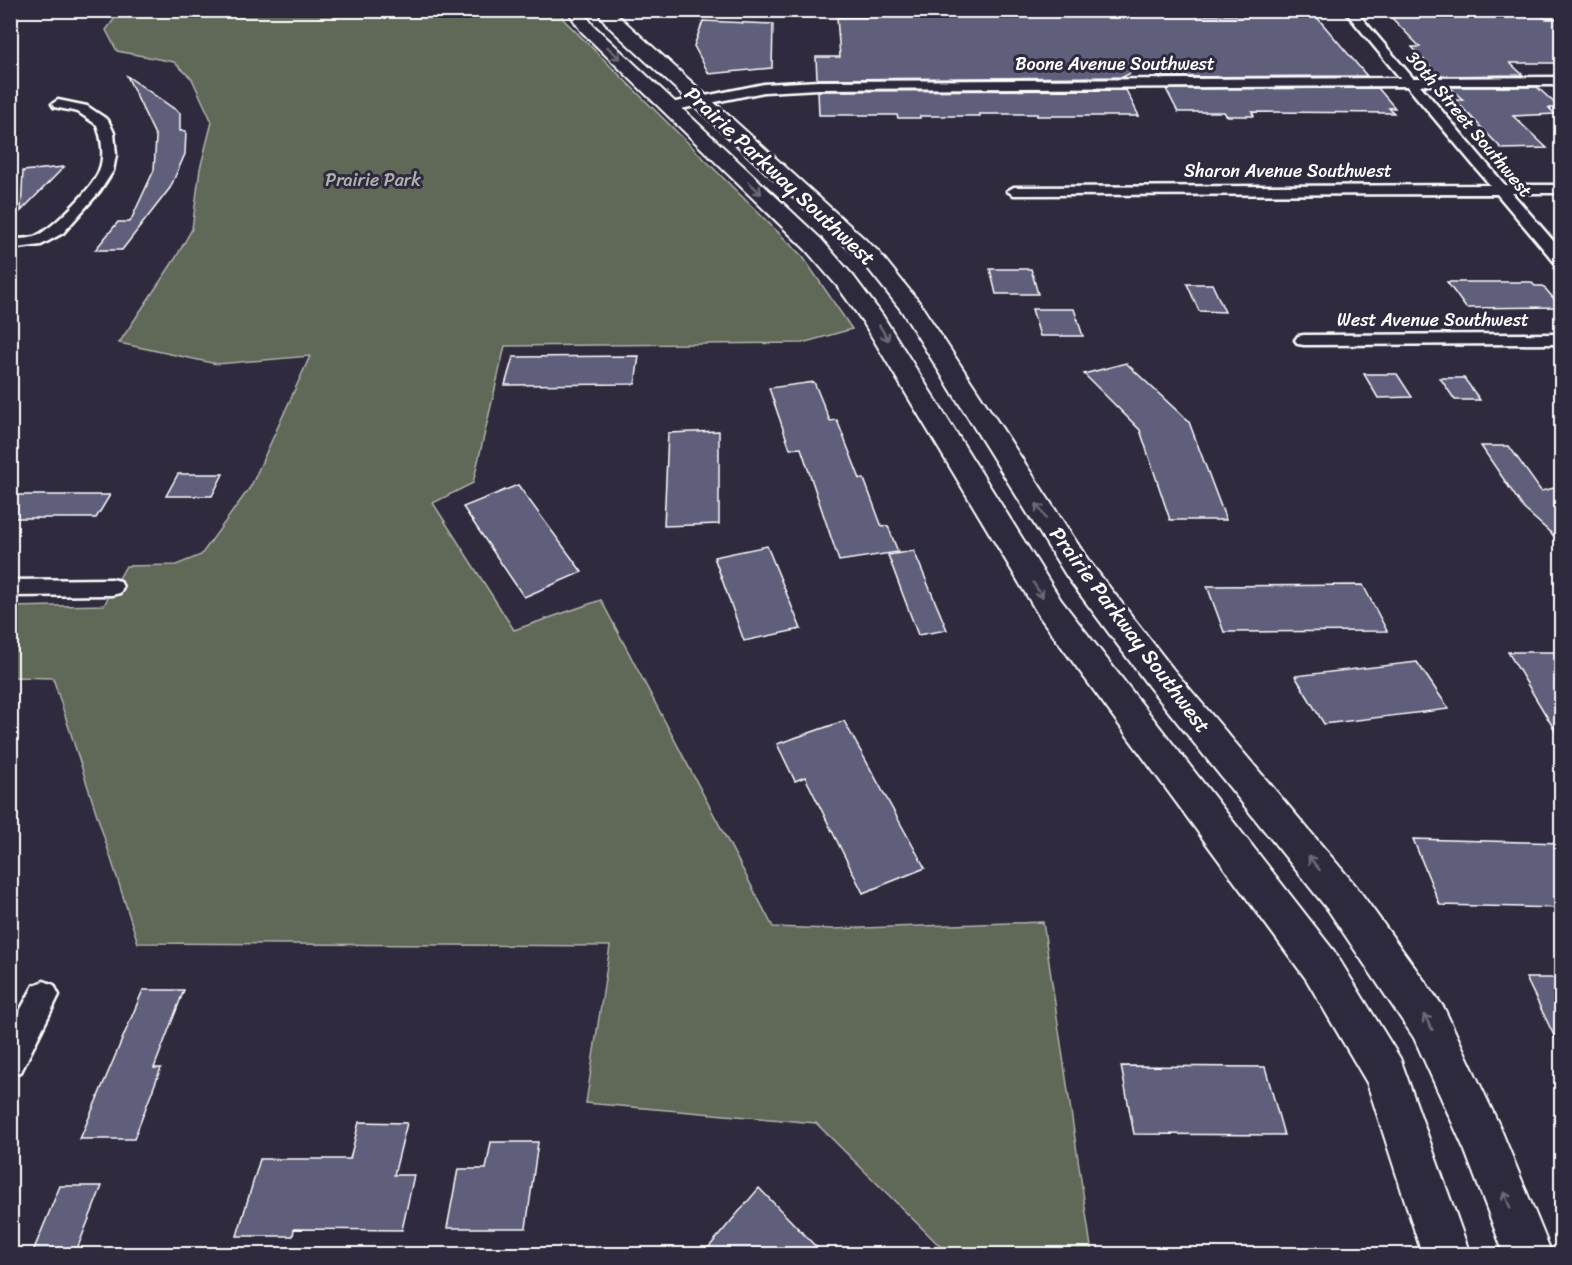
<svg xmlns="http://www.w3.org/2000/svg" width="1572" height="1265" font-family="Sriracha,sans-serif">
<rect width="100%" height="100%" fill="#2f2a3d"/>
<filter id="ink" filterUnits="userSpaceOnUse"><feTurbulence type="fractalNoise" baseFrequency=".0167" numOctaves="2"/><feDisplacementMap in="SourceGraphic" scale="12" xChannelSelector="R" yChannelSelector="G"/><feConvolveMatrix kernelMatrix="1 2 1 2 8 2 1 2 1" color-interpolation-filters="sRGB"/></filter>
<g filter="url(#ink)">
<!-- green -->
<path fill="#616759" stroke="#b0b3ac" stroke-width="1.5" d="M120 11H560L564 20 803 257 852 329 802 343 505 346 473 483 433 503 514 630 601 600 773 927 832 929 1043 922 1092 1254H948L816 1123 586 1103 610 946 138 943 53 678 11 677 10 607 104 605 126 566 176 565 201 555 251 486 310 356 217 364 119 343 175 259 192 229 200 169 212 122 192 79 174 62 117 51 106 30Z"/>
<!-- building -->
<g fill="#5e5f7c" stroke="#fff" stroke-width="1.5">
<path d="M1388 14H1539L1546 19H1562V63H1510L1523 75 1439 76 1412 47H1420Z"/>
<path d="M1315 15 1367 76 1159 77 1150 63 1123 77 817 79 816 57H840L837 17Z"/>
<path d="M703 21 773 24 772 68 709 74 694 46Z"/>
<path d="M127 76 180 113V131H186L185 154 170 188 122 250H95L118 222H130L154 170 156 137Z"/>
<path d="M1450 87H1537L1560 108H1549L1555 114 1513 116 1547 148 1502 149 1455 100H1463Z"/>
<path d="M1378 88 1395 108H1389L1394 113 1252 112 1254 116H1227L1224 112H1178L1166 89Z"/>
<path d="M1126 90 1139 116H1037V114H979L980 116H920V118H898L897 115H819L818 91Z"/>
<path d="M64 167 21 211 23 171Z"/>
<path d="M990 269H1031L1038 294H996Z"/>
<path d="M1447 282H1531L1535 286H1543L1561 307 1466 308Z"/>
<path d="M1187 284H1212L1225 312 1199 311Z"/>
<path d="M1032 309H1074L1083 336H1040Z"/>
<path d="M639 356 635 384 505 385 513 357Z"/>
<path d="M1126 363 1189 422 1226 520H1170L1140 430 1084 374Z"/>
<path d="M1364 374H1397L1412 397 1378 398Z"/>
<path d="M1440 378H1464L1480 400H1455Z"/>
<path d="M814 382 830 421 837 420 860 479H864L882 527 888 526 898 552 839 561 801 448 790 449 769 388Z"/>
<path d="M719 431V524L664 526 668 433Z"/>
<path d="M1481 446H1509L1541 491 1554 488 1562 495V543L1524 509Z"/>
<path d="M178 474H223L212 496H166Z"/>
<path d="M518 485 582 572 524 597 463 507Z"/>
<path d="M10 495H110L96 518H10Z"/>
<path d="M767 546 801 629 744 641 714 557Z"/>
<path d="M914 551 947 630 918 635 888 555Z"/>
<path d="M1363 585 1387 631 1224 632 1207 586Z"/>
<path d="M1508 652H1562V742Z"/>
<path d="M1417 662 1449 709 1324 724 1295 676Z"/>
<path d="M844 721 925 868 863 893 805 777 795 781 777 744Z"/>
<path d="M1413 839 1562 843V908L1440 905Z"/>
<path d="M1526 978H1562V1052Z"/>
<path d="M143 990H184L154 1068H161L134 1139H80Z"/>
<path d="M1121 1066 1265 1067 1284 1135 1134 1134Z"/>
<path d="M359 1122 407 1123 394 1175H414L402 1230 294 1229 293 1236H237L260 1159H350Z"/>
<path d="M491 1142H538L526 1228H447L458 1169H486Z"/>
<path d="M60 1186H102L75 1254H32Z"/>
<path d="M759 1188 823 1254H703Z"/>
</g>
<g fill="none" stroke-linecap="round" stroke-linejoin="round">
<!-- street casing -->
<g stroke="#fff" stroke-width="5">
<g id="street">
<path d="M1344 10H1355L1413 78 1562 77V85H1420L1505 185H1562V193H1512L1562 251V266L1556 264 1497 194 1014 195 1007 191 1014 187 1490 185 1407 86 819 89 764 92 671 111 665 107 671 103 764 84 819 81 1400 78Z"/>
<path d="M10 15 16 16V20L10 21Z"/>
<path d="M58 100 87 106 108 120 114 133 116 155 113 171 100 191 63 233 41 245 10 249V239C18 239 27 239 34 237 52 230 92 189 99 171 105 157 102 138 97 125L78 112 54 107 52 104Z"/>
<path d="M1562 334V344L1304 345 1298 344 1295 340 1298 336 1304 335Z"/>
<path d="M112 579 120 581 123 587 120 593 112 595 10 596V580Z"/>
<path d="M44 981 54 985 59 995 21 1072 10 1076V1029L34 985Z"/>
</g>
</g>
<!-- secondary casing -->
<g stroke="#fff" stroke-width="4">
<g id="secondary">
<path d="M567 10H582L593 25 821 239 854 277 883 316 1061 600 1334 951 1400 1058 1470 1254H1422L1367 1083 1306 979 1039 616 863 322 838 287 805 249 581 31Z"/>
<path d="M596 10H612L878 251 919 302 1089 561 1173 669 1356 886 1444 1008 1500 1127 1552 1254H1504L1465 1151 1414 1038 1328 910 1149 687 1067 577 901 310 862 261 609 27Z"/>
</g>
</g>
<!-- street -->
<use href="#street" fill="#2f2a3d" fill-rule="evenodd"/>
<!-- secondary -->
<use href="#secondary" fill="#2f2a3d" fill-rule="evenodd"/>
</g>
<!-- one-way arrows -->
<defs><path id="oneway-shaft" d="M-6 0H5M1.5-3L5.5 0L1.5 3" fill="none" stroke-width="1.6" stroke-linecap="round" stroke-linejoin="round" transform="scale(1.5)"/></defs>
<g stroke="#6d6a77">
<use href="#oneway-shaft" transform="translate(614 53) rotate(42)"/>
<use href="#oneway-shaft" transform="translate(755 188) rotate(44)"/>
<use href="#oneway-shaft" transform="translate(884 333) rotate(59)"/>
<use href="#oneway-shaft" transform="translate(1041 511) rotate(-123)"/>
<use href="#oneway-shaft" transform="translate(1038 590) rotate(57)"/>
<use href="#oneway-shaft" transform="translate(1314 863) rotate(-129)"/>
<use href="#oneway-shaft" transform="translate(1428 1022) rotate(-120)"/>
<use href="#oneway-shaft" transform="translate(1507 1200) rotate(-112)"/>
</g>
</g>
<g text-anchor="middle" stroke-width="6" stroke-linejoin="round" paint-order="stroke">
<!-- far-street labels -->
<g font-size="18" fill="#fff" stroke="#2f2a3d">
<text x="1115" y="70">Boone Avenue Southwest</text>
<text transform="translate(1469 124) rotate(50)" y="6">30th Street Southwest</text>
<text x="1288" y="177">Sharon Avenue Southwest</text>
<text x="1433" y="326">West Avenue Southwest</text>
</g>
<!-- far-park labels -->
<g font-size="18" fill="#b0b3ac" stroke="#2f2a3d">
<text x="373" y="186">Prairie Park</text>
</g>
<!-- street labels -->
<g font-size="21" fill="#fff" stroke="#2f2a3d">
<text transform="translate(780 176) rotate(43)" y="7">Prairie Parkway Southwest</text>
<text transform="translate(1130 630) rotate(53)" y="7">Prairie Parkway Southwest</text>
</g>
</g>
<!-- margin -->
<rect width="1572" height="1265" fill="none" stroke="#2f2a3d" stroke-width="36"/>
<rect x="18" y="18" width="1536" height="1229" fill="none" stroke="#fff" stroke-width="2" filter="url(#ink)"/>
</svg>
